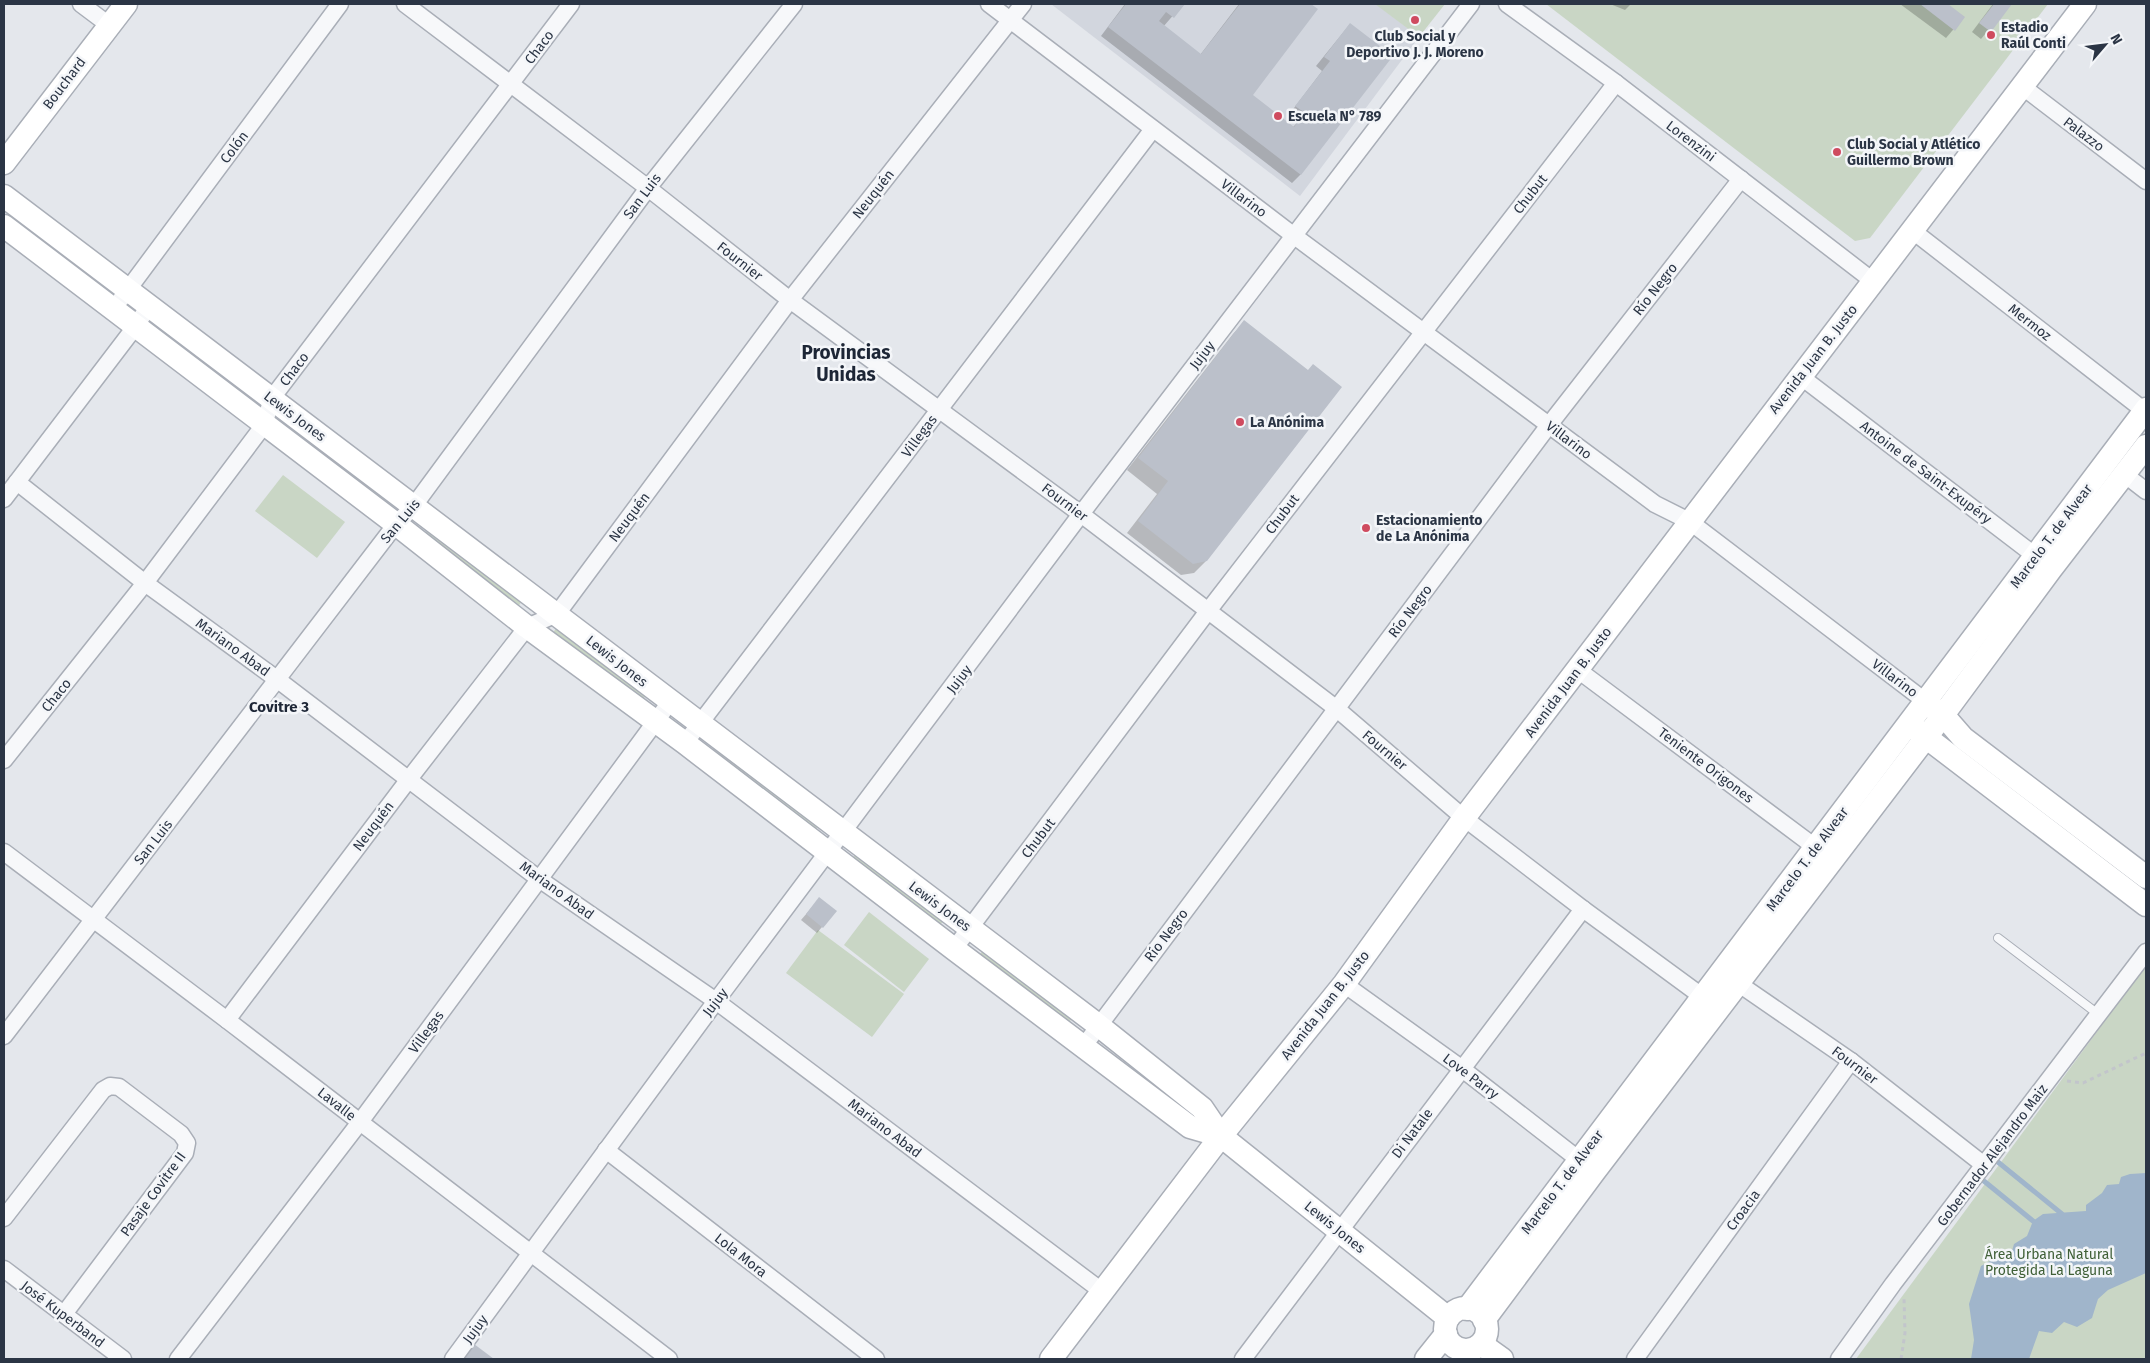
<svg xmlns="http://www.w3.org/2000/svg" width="2150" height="1363" font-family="'Fira Sans',sans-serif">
<rect width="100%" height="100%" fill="#e4e7ec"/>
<!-- built -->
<path fill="#d2d6de" d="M1051 4H1376L1419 37 1300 196Z"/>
<!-- green -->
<g fill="#c9d6c5">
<path d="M1375 4H1445L1419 37Z"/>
<path d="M1546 4H2048L1870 238 1855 241Z"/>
<path d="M9 212 103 282 98 290 4 219Z"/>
<path d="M162 327 256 398 250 405 156 335Z"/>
<path d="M286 421 390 499 384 506 280 429Z"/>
<path d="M283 475 345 522 317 558 255 511Z"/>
<path d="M429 529 523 599 518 607 423 536Z"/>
<path d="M557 627 647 694 641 702 552 634Z"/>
<path d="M714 747 819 825 814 832 709 754Z"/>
<path d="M857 853 944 920 938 928 851 860Z"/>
<path d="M869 912 929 959 904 992 844 945Z"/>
<path d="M818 930 904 994 872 1037 786 973Z"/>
<path d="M984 949 1073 1017 1067 1025 978 957Z"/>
<path d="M2146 965V1359H1856Z"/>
</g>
<!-- water -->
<path fill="#a0b5cb" d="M2146 1173V1273L2108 1290 2098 1299 2092 1318 2077 1327 2064 1322 2052 1333 2039 1331 2029 1359H1971L1974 1340 1969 1304 1981 1266 1992 1260 2011 1254 2014 1244 2027 1236 2033 1221 2043 1214 2086 1211V1205L2102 1193 2107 1185 2119 1184 2121 1177 2130 1174Z"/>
<!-- shadow -->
<g fill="#0003">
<path d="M1125 4H1183L1163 27 1200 55 1239 4H1309L1316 9 1251 95 1293 127 1297 123 1288 116 1322 71 1316 66 1350 24 1301 174 1292 183 1101 36Z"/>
<path d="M1610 4H1631L1625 10Z"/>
<path d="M1900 4H1946L1964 17 1946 38Z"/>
<path d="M1993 4H2010L1981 39 1972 32Z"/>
<path d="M1244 322 1206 561 1194 573 1181 575 1127 533 1157 494 1127 470 1233 334Z"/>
<path d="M819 899 822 927 817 933 801 920Z"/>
</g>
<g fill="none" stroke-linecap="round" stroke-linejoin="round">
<!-- stream -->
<g stroke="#a0b5cb" stroke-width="5">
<path d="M1993 1158 2062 1214"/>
<path d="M1979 1177 2033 1221"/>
</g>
</g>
<!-- building -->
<g fill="#bbc0ca">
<path d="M1126 4H1185L1174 18 1166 12 1159 21 1201 54 1240 4H1311L1318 9 1253 95 1294 127 1305 113 1295 106 1330 61 1324 57 1350 23 1393 56 1301 175 1108 27Z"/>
<path d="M1920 4H1948L1965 17 1955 31Z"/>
<path d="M1994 4H2012L1991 32 1979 23Z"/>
<path d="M1244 320 1308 370 1313 364 1342 387 1207 561 1193 564 1138 521 1168 481 1138 458Z"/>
<path d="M819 897 837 911 823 928 806 914Z"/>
<path d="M474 1344 494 1359H463Z"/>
</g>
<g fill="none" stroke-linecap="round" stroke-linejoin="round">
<!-- lane casing -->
<g stroke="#a9aeb7" stroke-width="10">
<path id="lane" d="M1998 938 2098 1014"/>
</g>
<!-- street casing -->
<g stroke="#a9aeb7" stroke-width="19">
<g id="street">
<path d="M81 4 109 25"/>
<path d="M405 4 648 188 790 300 1081 514 1337 709 1464 818 1583 909 1711 1003"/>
<path d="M989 4 1293 235 1655 504 1689 521 1925 701"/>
<path d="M1507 4 1616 83 1873 281"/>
<path d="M2023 87 2146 181"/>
<path d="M1913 231 2146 412"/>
<path d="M121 299 340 4"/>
<path d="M1800 376 2042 561"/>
<path d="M2124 474 2146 491"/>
<path d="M17 482 145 583 278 680 539 879 716 1001 1103 1292"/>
<path d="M4 499 135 327 149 306"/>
<path d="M1578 670 1823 853"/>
<path d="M685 743 1153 129"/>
<path d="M4 760 145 583 264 425 272 398 571 4"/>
<path d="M4 852 227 1020 669 1359"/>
<path d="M954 949 1208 611 1616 83"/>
<path d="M1729 977 1851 1061 1984 1165"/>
<path d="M1344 984 1461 1068 1587 1166"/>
<path d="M227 1020 409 779 527 627 557 614 790 300 1023 4"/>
<path d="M4 1036 396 524 413 507 648 188 794 4"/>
<path d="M1083 1047 1549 425 1741 179"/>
<path d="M606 1150 876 1359"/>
<path d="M4 1218 103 1090 110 1086 119 1087 181 1134 187 1143 185 1153 64 1314"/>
<path d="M4 1269 123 1359"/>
<path d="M178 1359 360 1122 670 702"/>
<path d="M453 1359 716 1001 1081 514 1471 4"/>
<path d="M1243 1359 1583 909"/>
<path d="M1635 1359 1851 1061"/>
<path d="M1839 1359 1893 1284 2146 952"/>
</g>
</g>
<!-- secondary casing -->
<g stroke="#a9aeb7" stroke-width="25">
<g id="secondary">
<path d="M4 163 126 4"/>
<path d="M4 196 1098 1025 1202 1108 1221 1136 1448 1318"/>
<path d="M4 226 396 524 527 627 685 743 954 949 1190 1127 1221 1136"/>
<path d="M1932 707 1943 715 1963 738 2146 877"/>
<path d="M1914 728 2146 905"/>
<circle cx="1466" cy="1329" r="21"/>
<path d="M1467 1309 2146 409"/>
<path d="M1484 1320 1594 1172 1943 715 2051 569 2146 446"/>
<path d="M1481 1344 1502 1359"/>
<path d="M1051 1359 1221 1136 1344 984 1464 818 2085 4"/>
<path d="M1426 1359 1446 1334"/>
</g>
</g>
<!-- path -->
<g stroke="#c2c5cb" stroke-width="3" stroke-dasharray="4 4" stroke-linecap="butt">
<path d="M2067 1081 2083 1083 2146 1053"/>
<path d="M1901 1359 1905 1333 1904 1298"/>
</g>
<!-- lane -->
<use href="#lane" stroke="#f7f8fa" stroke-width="8"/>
<!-- street -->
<use href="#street" stroke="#f7f8fa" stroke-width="16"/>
<!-- secondary -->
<use href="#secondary" stroke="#fff" stroke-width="22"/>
</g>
<!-- markers -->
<g fill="#cf4b5f" stroke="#f4f6f9" stroke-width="2">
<circle cx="1415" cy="20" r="5"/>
<circle cx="1991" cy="35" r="5"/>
<circle cx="1278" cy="116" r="5"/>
<circle cx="1837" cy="152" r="5"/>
<circle cx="1240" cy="422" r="5"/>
<circle cx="1366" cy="528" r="5"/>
</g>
<g text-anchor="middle" stroke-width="5" stroke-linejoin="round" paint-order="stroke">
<!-- poi labels -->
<g font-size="14" font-weight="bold" fill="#2b3545" stroke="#f4f6f9" text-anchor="start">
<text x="2001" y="32">Estadio<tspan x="2001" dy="16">Raúl Conti</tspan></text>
<text x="1415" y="41" text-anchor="middle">Club Social y<tspan x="1415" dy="16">Deportivo J. J. Moreno</tspan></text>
<text x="1288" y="121">Escuela N° 789</text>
<text x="1847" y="149">Club Social y Atlético<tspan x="1847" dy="16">Guillermo Brown</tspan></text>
<text x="1250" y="427">La Anónima</text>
<text x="1376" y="525">Estacionamiento<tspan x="1376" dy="16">de La Anónima</tspan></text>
</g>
<!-- street labels -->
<g font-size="14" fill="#2b3545" stroke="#f4f6f9">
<text transform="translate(539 47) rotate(-53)" y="5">Chaco</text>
<text transform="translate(64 83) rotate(-53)" y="5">Bouchard</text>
<text transform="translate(2084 134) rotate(37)" y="5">Palazzo</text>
<text transform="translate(1691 141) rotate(37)" y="5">Lorenzini</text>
<text transform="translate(234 147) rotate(-53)" y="5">Colón</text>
<text transform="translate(873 194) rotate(-52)" y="5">Neuquén</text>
<text transform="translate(1530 194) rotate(-52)" y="5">Chubut</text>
<text transform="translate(642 196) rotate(-53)" y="5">San Luis</text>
<text transform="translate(1244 198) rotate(37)" y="5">Villarino</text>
<text transform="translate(740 261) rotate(38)" y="5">Fournier</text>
<text transform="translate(1655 289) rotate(-52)" y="5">Río Negro</text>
<text transform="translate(2030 322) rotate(38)" y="5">Mermoz</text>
<text transform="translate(1202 355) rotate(-53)" y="5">Jujuy</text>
<text transform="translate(1813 359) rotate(-52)" y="5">Avenida Juan B. Justo</text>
<text transform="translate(294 369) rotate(-53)" y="5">Chaco</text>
<text transform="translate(295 416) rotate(37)" y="5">Lewis Jones</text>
<text transform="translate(919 436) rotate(-53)" y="5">Villegas</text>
<text transform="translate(1569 440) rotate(37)" y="5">Villarino</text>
<text transform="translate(1926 472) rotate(37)" y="5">Antoine de Saint-Exupéry</text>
<text transform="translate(1065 502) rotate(37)" y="5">Fournier</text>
<text transform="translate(1282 514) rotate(-53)" y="5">Chubut</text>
<text transform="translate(629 517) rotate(-53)" y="5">Neuquén</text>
<text transform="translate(400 521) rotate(-50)" y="5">San Luis</text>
<text transform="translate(2051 536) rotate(-53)" y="5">Marcelo T. de Alvear</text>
<text transform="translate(1410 611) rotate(-53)" y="5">Río Negro</text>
<text transform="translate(233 647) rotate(36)" y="5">Mariano Abad</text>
<text transform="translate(617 661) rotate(38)" y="5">Lewis Jones</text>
<text transform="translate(1895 678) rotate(37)" y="5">Villarino</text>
<text transform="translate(959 679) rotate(-53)" y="5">Jujuy</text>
<text transform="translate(1568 682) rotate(-53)" y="5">Avenida Juan B. Justo</text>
<text transform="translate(56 695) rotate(-51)" y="5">Chaco</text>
<text transform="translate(1385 750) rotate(40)" y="5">Fournier</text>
<text transform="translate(1706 765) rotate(37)" y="5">Teniente Origones</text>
<text transform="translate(373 826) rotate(-53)" y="5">Neuquén</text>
<text transform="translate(1038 838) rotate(-53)" y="5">Chubut</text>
<text transform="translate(153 842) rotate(-52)" y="5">San Luis</text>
<text transform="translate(1807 859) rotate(-53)" y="5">Marcelo T. de Alvear</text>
<text transform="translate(557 890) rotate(36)" y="5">Mariano Abad</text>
<text transform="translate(940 906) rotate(37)" y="5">Lewis Jones</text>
<text transform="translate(1166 935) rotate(-53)" y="5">Río Negro</text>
<text transform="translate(715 1002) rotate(-53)" y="5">Jujuy</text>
<text transform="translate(1325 1005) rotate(-52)" y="5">Avenida Juan B. Justo</text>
<text transform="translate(426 1032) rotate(-54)" y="5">Villegas</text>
<text transform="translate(1855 1065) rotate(37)" y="5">Fournier</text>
<text transform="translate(1471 1076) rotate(37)" y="5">Love Parry</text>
<text transform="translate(337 1104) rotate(38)" y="5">Lavalle</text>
<text transform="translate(885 1128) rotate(37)" y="5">Mariano Abad</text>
<text transform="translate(1412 1133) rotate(-53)" y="5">Di Natale</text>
<text transform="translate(1992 1155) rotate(-53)" y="5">Gobernador Alejandro Maiz</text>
<text transform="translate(1562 1182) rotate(-53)" y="5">Marcelo T. de Alvear</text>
<text transform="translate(153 1194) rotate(-54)" y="5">Pasaje Covitre II</text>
<text transform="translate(1743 1210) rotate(-54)" y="5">Croacia</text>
<text transform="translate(1335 1227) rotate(39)" y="5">Lewis Jones</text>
<text transform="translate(741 1255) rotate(38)" y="5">Lola Mora</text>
<text transform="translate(63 1314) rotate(37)" y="5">José Kuperband</text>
<text transform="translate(475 1329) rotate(-54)" y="5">Jujuy</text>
</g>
<!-- park labels -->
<g font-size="14" fill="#406038" stroke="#f4f6f9">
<text x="2049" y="1259">Área Urbana Natural<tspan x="2049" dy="16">Protegida La Laguna</tspan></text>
</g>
<!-- neighbourhood labels -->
<g font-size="15" font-weight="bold" fill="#1d2636" stroke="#f4f6f9">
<text x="279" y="712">Covitre 3</text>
</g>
<!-- district labels -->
<g font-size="19" font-weight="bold" fill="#1d2636" stroke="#f4f6f9">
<text x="846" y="359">Provincias<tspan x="846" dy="22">Unidas</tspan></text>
</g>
</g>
<!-- border -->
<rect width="2150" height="1363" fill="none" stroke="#2b3545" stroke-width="10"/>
<!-- north arrow -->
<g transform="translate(2105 45) rotate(62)" stroke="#f4f6f9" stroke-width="4" paint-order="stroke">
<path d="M0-4L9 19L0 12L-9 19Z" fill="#2b3545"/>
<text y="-8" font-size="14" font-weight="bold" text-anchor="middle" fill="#2b3545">N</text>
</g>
</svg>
